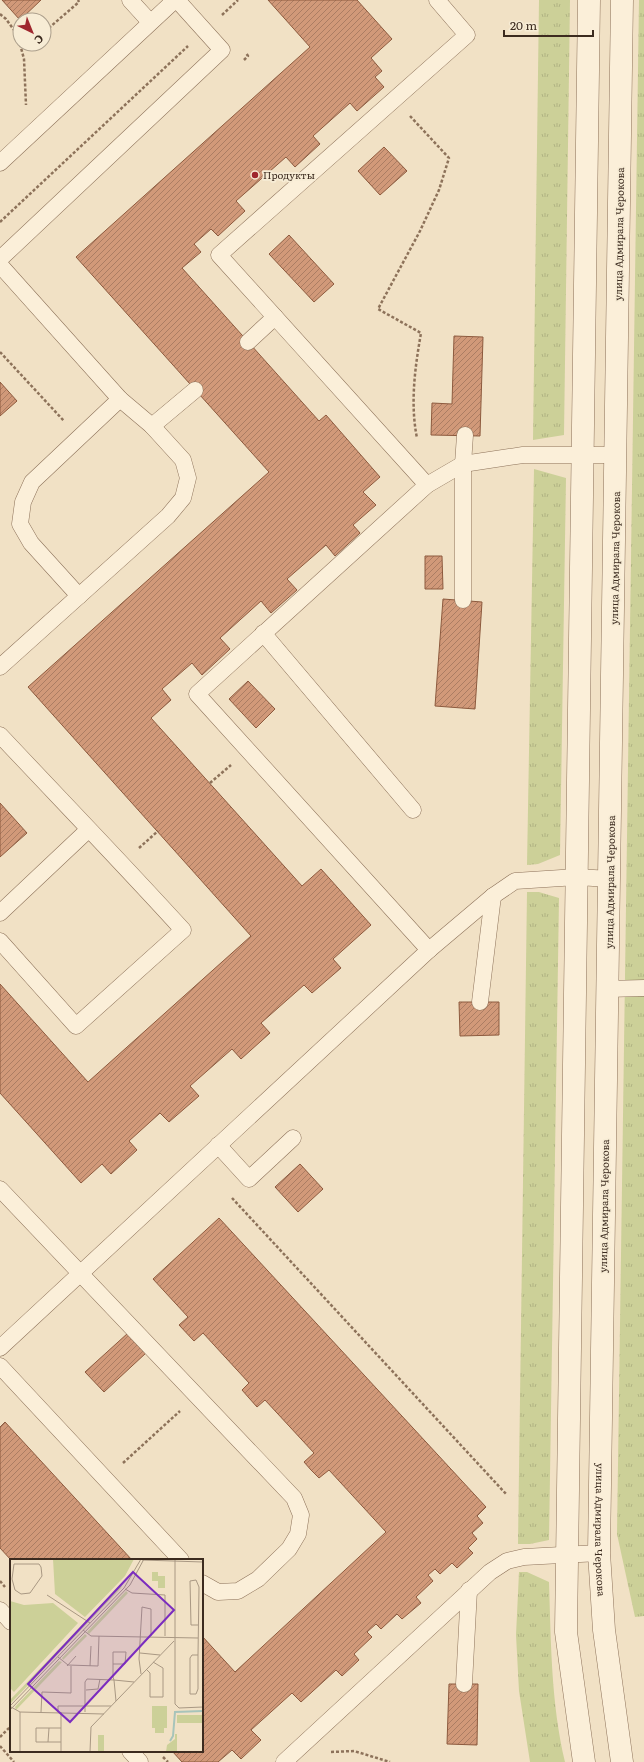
<svg xmlns="http://www.w3.org/2000/svg" width="644" height="1762" font-family="Literata,serif">
<defs>
<pattern id="grass-tufts" width="24" height="20" patternUnits="userSpaceOnUse"><rect width="24" height="20" fill="#ccd098"/><path d="M3 7l-1-3M5 7V3M7 7l1-3M15 17l-1-3M17 17v-4M19 17l1-3" fill="none" stroke="#b0b383"/></pattern>
<pattern id="building-hatch" width="6" height="6" patternUnits="userSpaceOnUse"><rect width="6" height="6" fill="#d19979"/><path d="M-1 1l2-2M0 6l6-6M5 7l2-2" fill="none" stroke="#ab7d63"/></pattern>
</defs>
<rect width="100%" height="100%" fill="#f1e1c5"/>
<!-- grass -->
<g fill="url(#grass-tufts)">
<path d="M539 0H570L564 435 533 440Z"/>
<path d="M639 0H644V1616L635 1617 617 1534Z"/>
<path d="M534 469 566 478 560 855 538 864 527 865Z"/>
<path d="M527 892H539L559 898 549 1540 530 1544H518Z"/>
<path d="M519 1572H527L549 1582C551 1642 551 1703 565 1762H530L519 1691 516 1635Z"/>
</g>
<!-- building -->
<g fill="url(#building-hatch)" stroke="#8d5a3e">
<path d="M2 0H41L20 20Z"/>
<path d="M268 0H357L392 39 371 58 382 71 375 77 384 87 357 111 350 103 313 136 320 144 295 167 286 157 236 201 245 211 218 236 211 229 194 244 201 252 182 268 319 421 326 415 380 477 363 492 376 505 353 525 360 533 335 556 326 545 287 579 297 590 271 613 261 601 220 638 230 649 202 675 192 663 162 689 171 700 151 718 302 886 321 869 371 925 333 959 341 968 312 993 304 985 261 1023 270 1033 241 1059 232 1049 190 1086 199 1096 169 1122 160 1113 129 1141 137 1150 111 1174 102 1164 81 1183 0 1093V984L88 1082 251 936 28 687 269 472 76 257 310 47Z"/>
<path d="M384 147 407 171 380 195 358 171Z"/>
<path d="M289 235 334 284 314 302 269 254Z"/>
<path d="M454 336 483 337 480 436 431 435 432 403 452 404Z"/>
<path d="M0 382 17 401 0 416Z"/>
<path d="M425 556H442L443 589H425Z"/>
<path d="M443 599 482 602 475 709 435 706Z"/>
<path d="M248 681 275 709 256 728 229 699Z"/>
<path d="M0 803 27 833 0 857Z"/>
<path d="M459 1002H499V1035L460 1036Z"/>
<path d="M300 1164 323 1189 298 1212 275 1187Z"/>
<path d="M219 1218 486 1507 477 1516 483 1523 472 1533 477 1539 468 1548 473 1553 457 1568 452 1563 440 1574 435 1569 428 1575 433 1581 416 1597 421 1603 402 1619 397 1614 381 1629 376 1624 367 1632 372 1637 354 1654 359 1660 342 1676 336 1670 301 1702 292 1693 251 1730 261 1740 241 1759 232 1750 218 1762H182L172 1751H202V1636L235 1672 386 1532 329 1470 319 1478 311 1470 304 1462 314 1453 265 1400 257 1407 249 1398 242 1390 249 1383 203 1333 194 1341 179 1325 188 1317 153 1279Z"/>
<path d="M128 1333 146 1353 104 1392 85 1372Z"/>
<path d="M5 1422 132 1560H11L0 1548V1427Z"/>
<path d="M449 1684H478L477 1745 447 1744Z"/>
</g>
<g fill="none" stroke-linecap="round" stroke-linejoin="round">
<!-- service casing -->
<g stroke="#8d725a" stroke-width="17">
<g id="service">
<path d="M130 0 150 22"/>
<path d="M0 163 175 0"/>
<path d="M0 259 222 50 177 0"/>
<path d="M0 265 120 399 152 426 183 460 188 478 183 498 168 516 0 667"/>
<path d="M248 342 275 317"/>
<path d="M152 426 195 390"/>
<path d="M427 485 219 255 467 35 437 0"/>
<path d="M79 596 31 543 20 524 23 502 32 482 120 399"/>
<path d="M463 600V464L465 435"/>
<path d="M263 633 413 810"/>
<path d="M0 735C61 800 123 864 183 930L76 1026 0 941"/>
<path d="M0 913 88 830"/>
<path d="M429 950 197 694 427 485 463 464 523 455H616"/>
<path d="M607 989 644 988"/>
<path d="M480 1002 493 896"/>
<path d="M218 1145 249 1179 293 1138"/>
<path d="M0 1189 294 1498 301 1515 298 1534 289 1549 258 1579 238 1591 218 1592 202 1583"/>
<path d="M0 1348 429 950 493 896 515 881 577 877 610 879"/>
<path d="M0 1366 181 1560"/>
<path d="M0 1610 11 1622"/>
<path d="M464 1684 469 1590"/>
<path d="M130 1751 140 1762"/>
<path d="M284 1762 490 1572 507 1561 524 1557 599 1553"/>
</g>
</g>
<!-- minor casing -->
<g stroke="#8d725a" stroke-width="23">
<g id="minor">
<path id="s1" d="M622 0 599 1553 604 1630 622 1762"/>
<path d="M584 1762 566 1632 589 0"/>
</g>
</g>
<!-- path -->
<g stroke="#8d725a" stroke-width="2.5" stroke-dasharray="3 2" stroke-linecap="butt">
<path d="M0 14 6 19 19 37H20"/>
<path d="M222 15 238 0"/>
<path d="M44 30 50 27 79 2 78 0"/>
<path d="M20 44 24 59 26 105"/>
<path d="M244 60 248 56 246 53"/>
<path d="M410 116 449 158 439 190 420 231 378 309 421 333C415 367 410 404 417 438"/>
<path d="M0 222 188 46"/>
<path d="M0 352 64 421"/>
<path d="M210 783 231 765"/>
<path d="M139 848 158 831"/>
<path d="M232 1198 507 1495"/>
<path d="M123 1463 180 1411"/>
<path d="M0 1581 5 1587"/>
<path d="M0 1737 11 1726"/>
<path d="M0 1746 14 1762"/>
<path d="M331 1752 354 1751 390 1762"/>
<path d="M163 1757 168 1762"/>
</g>
<!-- service -->
<use href="#service" stroke="#fbefd9" stroke-width="16"/>
<!-- minor -->
<use href="#minor" stroke="#fbefd9" stroke-width="22"/>
</g>
<!-- markers -->
<circle fill="#9f272e" stroke="#f7ecd5" stroke-width="1.5" cx="255" cy="175" r="4"/>
<g text-anchor="middle" stroke-width="3.5" stroke-linejoin="round" paint-order="stroke">
<!-- poi labels -->
<g font-size="10" fill="#3c2b1f" stroke="#f7ecd5" text-anchor="start">
<text x="263" y="179">Продукты</text>
</g>
<!-- street labels -->
<g font-size="10" fill="#3c2b1f" stroke="#f7ecd5">
<text transform="translate(619 234) rotate(-89)" y="4">улица Адмирала Черокова</text>
<text transform="translate(615 558) rotate(-89)" y="4">улица Адмирала Черокова</text>
<text transform="translate(610 882) rotate(-89)" y="4">улица Адмирала Черокова</text>
<text transform="translate(604 1206) rotate(-89)" y="4">улица Адмирала Черокова</text>
<text dy="4" stroke="none"><textPath href="#s1" startOffset="1530">улица Адмирала Черокова</textPath></text>
</g>
</g>
<!-- overview -->
<g transform="translate(10 1559)">
<rect width="193" height="193" fill="#f1e1c5"/>
<path d="M114 22 111 29 0 145V141ZM116 32 118 34 79 75 77 73ZM75 75 77 77 53 101 52 99ZM49 102 52 103 6 151 5 148ZM167 156H193V164H167ZM165 175H167V193H156L157 186 165 180Z" fill="#ccd098"/>
<path d="M43 0H124L115 17 75 58 45 35ZM0 42 14 46 43 44 68 64 4 133 0 129Z" fill="#ccd098"/>
<path d="M88 176H94V193H88Z" fill="#ccd098"/>
<path d="M142 13H148V17H155V29H148V22H142ZM142 147H157V169H154V174H145V169H142Z" fill="#ccd098"/>
<path fill="none" stroke="#a7c4ba" stroke-width="2" d="M160 182 163 177 165 153 193 152"/>
<path fill="none" stroke="#a99883" stroke-width="1" d="M165 0V145L169 149 193 148M132 1 193 3M4 5H29L31 8 32 17 20 34 11 35 5 31 2 20ZM115 30 122 34 155 36V77M37 36 80 64M73 71 81 77 188 79M130 94 150 96M188 96V130L186 135H180V99L182 96H188L189 28 186 21 180 22 181 66H188M48 98 58 106 88 107 89 77M103 105H115L116 93H103V118L104 121 124 123M57 107 66 97M80 107 81 87M136 110 140 114V138H153V109L143 103M131 115 129 100 132 48 141 50V77M76 131 88 130 90 120M0 147 114 29 131 0M1 148 10 153 94 155M0 151 120 26 134 0M10 153V193M31 153 32 133 61 134V107M48 153V147H101M75 153V123L77 120 104 121 106 142M51 169H26V183H51M38 183 39 169M51 193V153M80 193 81 168 164 82"/>
<path fill="#7b2cbf" fill-opacity="0.15" stroke="#7b2cbf" stroke-width="2" d="M123 13 164 51 60 163 18 125Z"/>
<rect width="193" height="193" fill="none" stroke="#3c2b1f" stroke-width="2"/>
</g>
<!-- north arrow -->
<g transform="translate(32 32) rotate(137)"><circle r="19" fill="#f7ecd5" stroke="#ac9f8c"/>
<path d="M0-3L7 15L0 10L-7 15Z" fill="#9f272e"/>
<text y="-6" font-size="11" font-weight="bold" text-anchor="middle" fill="#3c2b1f">С</text>
</g>
<!-- scale -->
<path d="M504 30v6h89v-6" fill="none" stroke="#3c2b1f" stroke-width="2"/>
<text x="510" y="30" font-size="12" fill="#3c2b1f" stroke="#f7ecd5" stroke-width="3" paint-order="stroke">20 m</text>
</svg>
